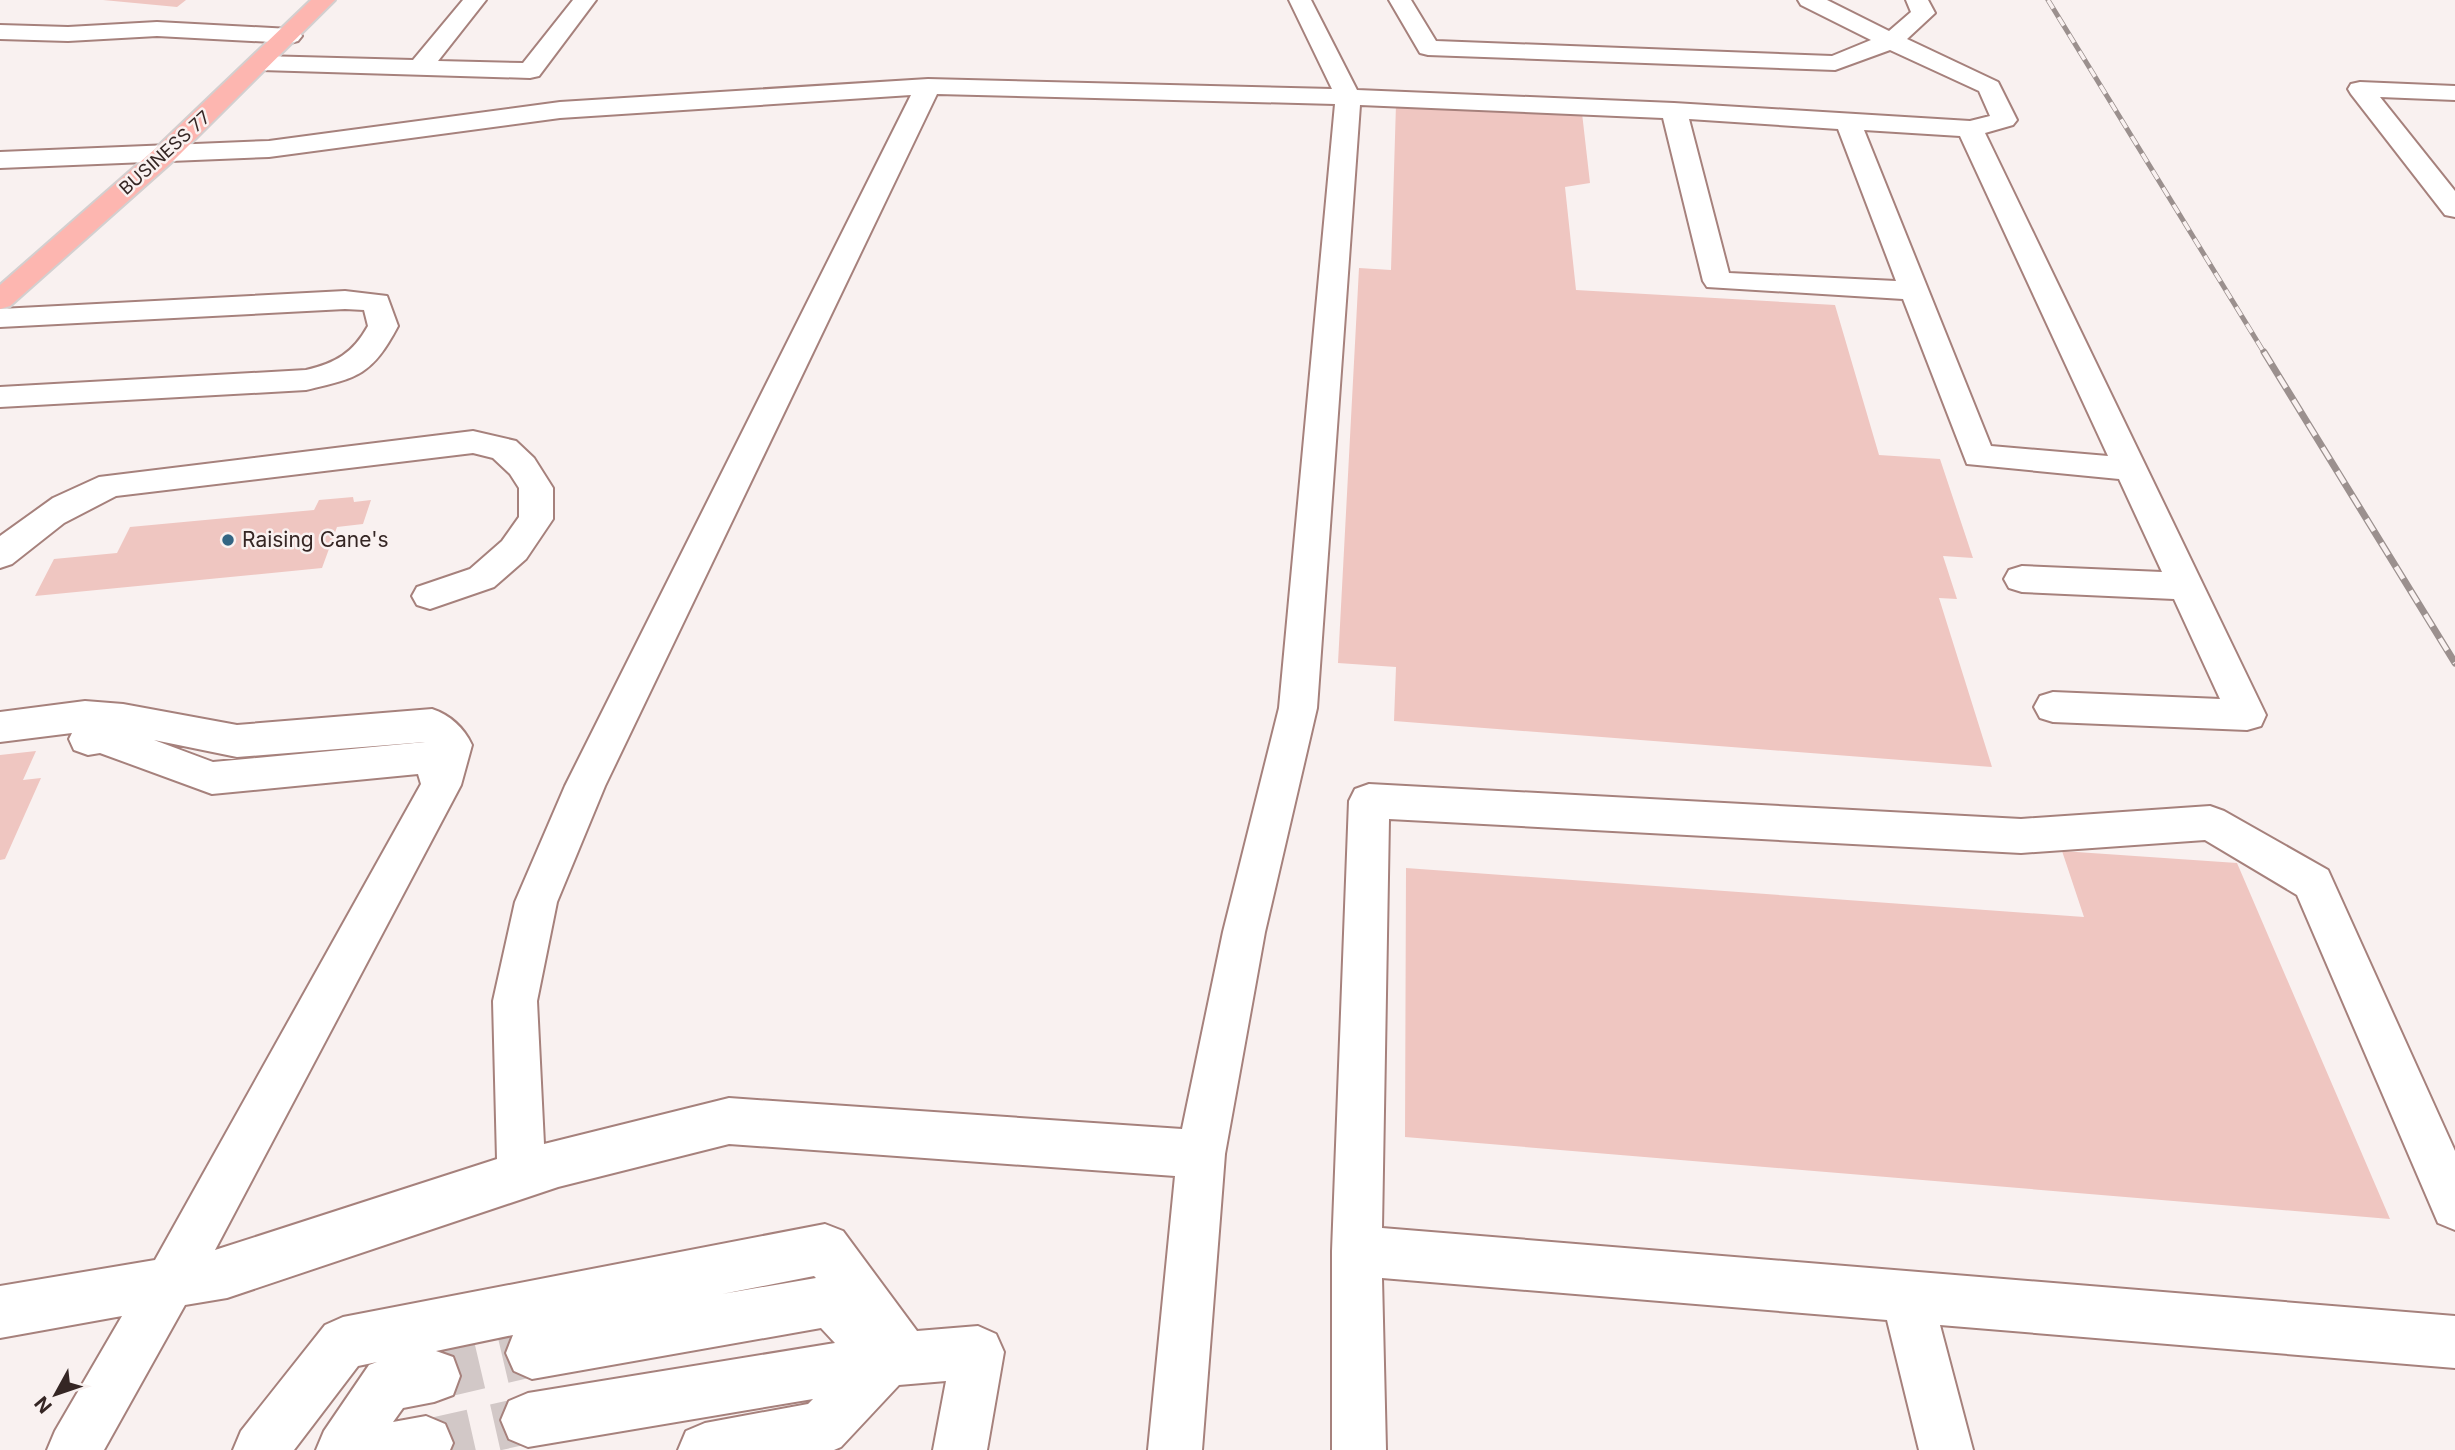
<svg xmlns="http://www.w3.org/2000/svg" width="2455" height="1450" font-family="Inter,sans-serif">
<rect width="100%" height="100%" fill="#f9f1f0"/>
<!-- building -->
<g fill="#efc6c1">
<path d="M103 0H186L177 7Z"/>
<path d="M1396 104 1582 113 1590 183 1565 187 1576 290 1835 305 1879 455 1940 459 1973 558 1943 556 1957 599 1939 598 1992 767 1394 721 1396 667 1338 663 1359 268 1391 270Z"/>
<path d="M353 497 354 502 371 500 363 524 337 527 322 568 35 596 54 559 117 553 130 527 314 510 319 500Z"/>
<path d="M36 751 23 780 41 778 5 859 0 860V755Z"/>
<path d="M2062 851 2237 863 2390 1219 1405 1137 1406 868 2084 917Z"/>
</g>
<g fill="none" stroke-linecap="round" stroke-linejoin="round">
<!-- minor-tunnel -->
<g stroke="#d2c8c7" stroke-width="47" stroke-dasharray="47 24" stroke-linecap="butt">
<path d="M434 1376 532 1353"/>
<path d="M426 1443 528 1420"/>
</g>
<!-- minor casing -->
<g stroke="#a6817c" stroke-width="4">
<g id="minor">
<path d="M463 0H486L438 61 523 63 573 0H596L539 76 530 78 261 70 252 68 249 63 252 58 261 56 413 60Z"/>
<path d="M1289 0H1311L1357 90 1674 103 1970 121 1990 116 1979 91 1890 50 1835 70 1428 55 1420 53 1389 0H1411L1436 41 1832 56 1871 40 1801 5 1798 0H1827L1889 31 1911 12 1906 0H1928L1935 13 1907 39 1998 82 2017 120 2013 125 1985 133 2266 715 2261 726 2247 730 2053 722 2040 718 2034 707 2040 696 2053 692 2220 699 2174 599 2022 592 2009 588 2004 579 2009 570 2022 566 2162 572 2119 479 1967 464 1903 299 1707 287 1703 281 1663 118 1360 105 1317 708 1265 932 1225 1154 1202 1450H1148L1175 1176 729 1144 558 1187 227 1298 185 1305 104 1450H47L55 1431 122 1316 0 1338V1286L155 1260 421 784 418 774 212 794 100 753 88 755 74 750 69 739 72 733 0 742V712L85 701 123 704 237 725 432 709C450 715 464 728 472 745L461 785 215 1250 497 1159 493 1001 515 902 565 786 911 95 560 118 269 157 0 168V152L269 141 560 102 928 79 1332 89ZM937 94 1335 104 1279 708 1223 932 1182 1129 729 1098 544 1144 537 1001 557 902 605 786ZM1689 119 1838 129 1896 281 1729 273ZM1864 130 1960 136 2108 456 1991 446ZM154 740 237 757 425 742 213 762Z"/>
<path d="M157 22 290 29 298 31 302 36 298 41 290 43 157 36 68 41 0 39V25L68 27Z"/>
<path d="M2360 82 2455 86V100L2380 97 2455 191V217L2445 215 2351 94 2348 89 2351 84Z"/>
<path d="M345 291 387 296 398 326C372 375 358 378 306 390L0 407V387L306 370C336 363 353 353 368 326L364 310 345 309 0 327V309Z"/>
<path d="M473 431 516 441 534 458 553 488V519L526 559 494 587 430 609 417 605 412 596 417 587 470 569 502 541 519 517V488L510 474 493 458 473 453 116 496 64 523 12 564 0 568V536L53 498 99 477Z"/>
<path d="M1369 784 2021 819 2210 806 2224 811 2328 870 2455 1151V1230L2438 1223 2297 895 2205 840 2021 853 1389 819 1382 1228 2455 1316V1368L1940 1325 1973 1450H1919L1887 1320 1382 1278 1386 1450H1332V1251L1349 801 1355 789Z"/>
<path d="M825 1224 843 1231 917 1331 978 1326 996 1334 1004 1352 987 1450H933L946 1381 899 1385 841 1447 834 1450H678L686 1431 705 1423 808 1404 813 1399 528 1447 509 1439 501 1420 509 1401 528 1393 835 1343 821 1328 532 1379 514 1371 506 1353 513 1335 436 1351 453 1357 460 1376 453 1395 434 1402 403 1408 393 1422 426 1416 445 1424 453 1443 450 1450H316L324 1431 369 1365 377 1362 358 1366 294 1450H233L241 1431 325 1325 343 1317ZM814 1276 816 1278 722 1294Z"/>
</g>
</g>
<!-- major casing -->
<g stroke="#d3cfcf" stroke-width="4">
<path id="major" d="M311 0H335L173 161 10 306 0 309V285L155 149Z"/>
</g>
<!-- minor -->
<use href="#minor" fill="#fff" fill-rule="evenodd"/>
<!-- major -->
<use href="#major" fill="#fdb6b0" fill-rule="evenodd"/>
<!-- rail-far1 casing -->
<g stroke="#9b908e" stroke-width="5">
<path id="rail-far1" d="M2048 0 2265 354"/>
</g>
<!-- rail casing -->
<g stroke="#9b908e" stroke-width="7">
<path id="rail" d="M2264 352 2455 663"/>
</g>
<!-- rail-far1 -->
<use href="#rail-far1" stroke="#f9f1f0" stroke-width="3.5" stroke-dasharray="10" stroke-linecap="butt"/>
<!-- rail -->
<use href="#rail" stroke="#f9f1f0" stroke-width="4.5" stroke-dasharray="14" stroke-linecap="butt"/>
</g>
<!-- markers -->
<circle fill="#336583" stroke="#f9f1f0" stroke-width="2.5" cx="228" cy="540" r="7"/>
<g text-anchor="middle" stroke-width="5" stroke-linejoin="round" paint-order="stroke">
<!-- far-street labels -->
<g font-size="18" fill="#352624" stroke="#f9f1f0">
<text transform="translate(165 153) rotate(-42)" y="6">BUSINESS 77</text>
</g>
<!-- poi labels -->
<g font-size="21" fill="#352624" stroke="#f9f1f0" text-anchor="start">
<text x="242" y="547">Raising Cane's</text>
</g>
</g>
<!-- north arrow -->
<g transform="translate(56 1394) rotate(230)" stroke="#f9f1f0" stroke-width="5" paint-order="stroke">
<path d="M0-5L12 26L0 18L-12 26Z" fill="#352624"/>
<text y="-10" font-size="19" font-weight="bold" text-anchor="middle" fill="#352624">N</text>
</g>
</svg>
